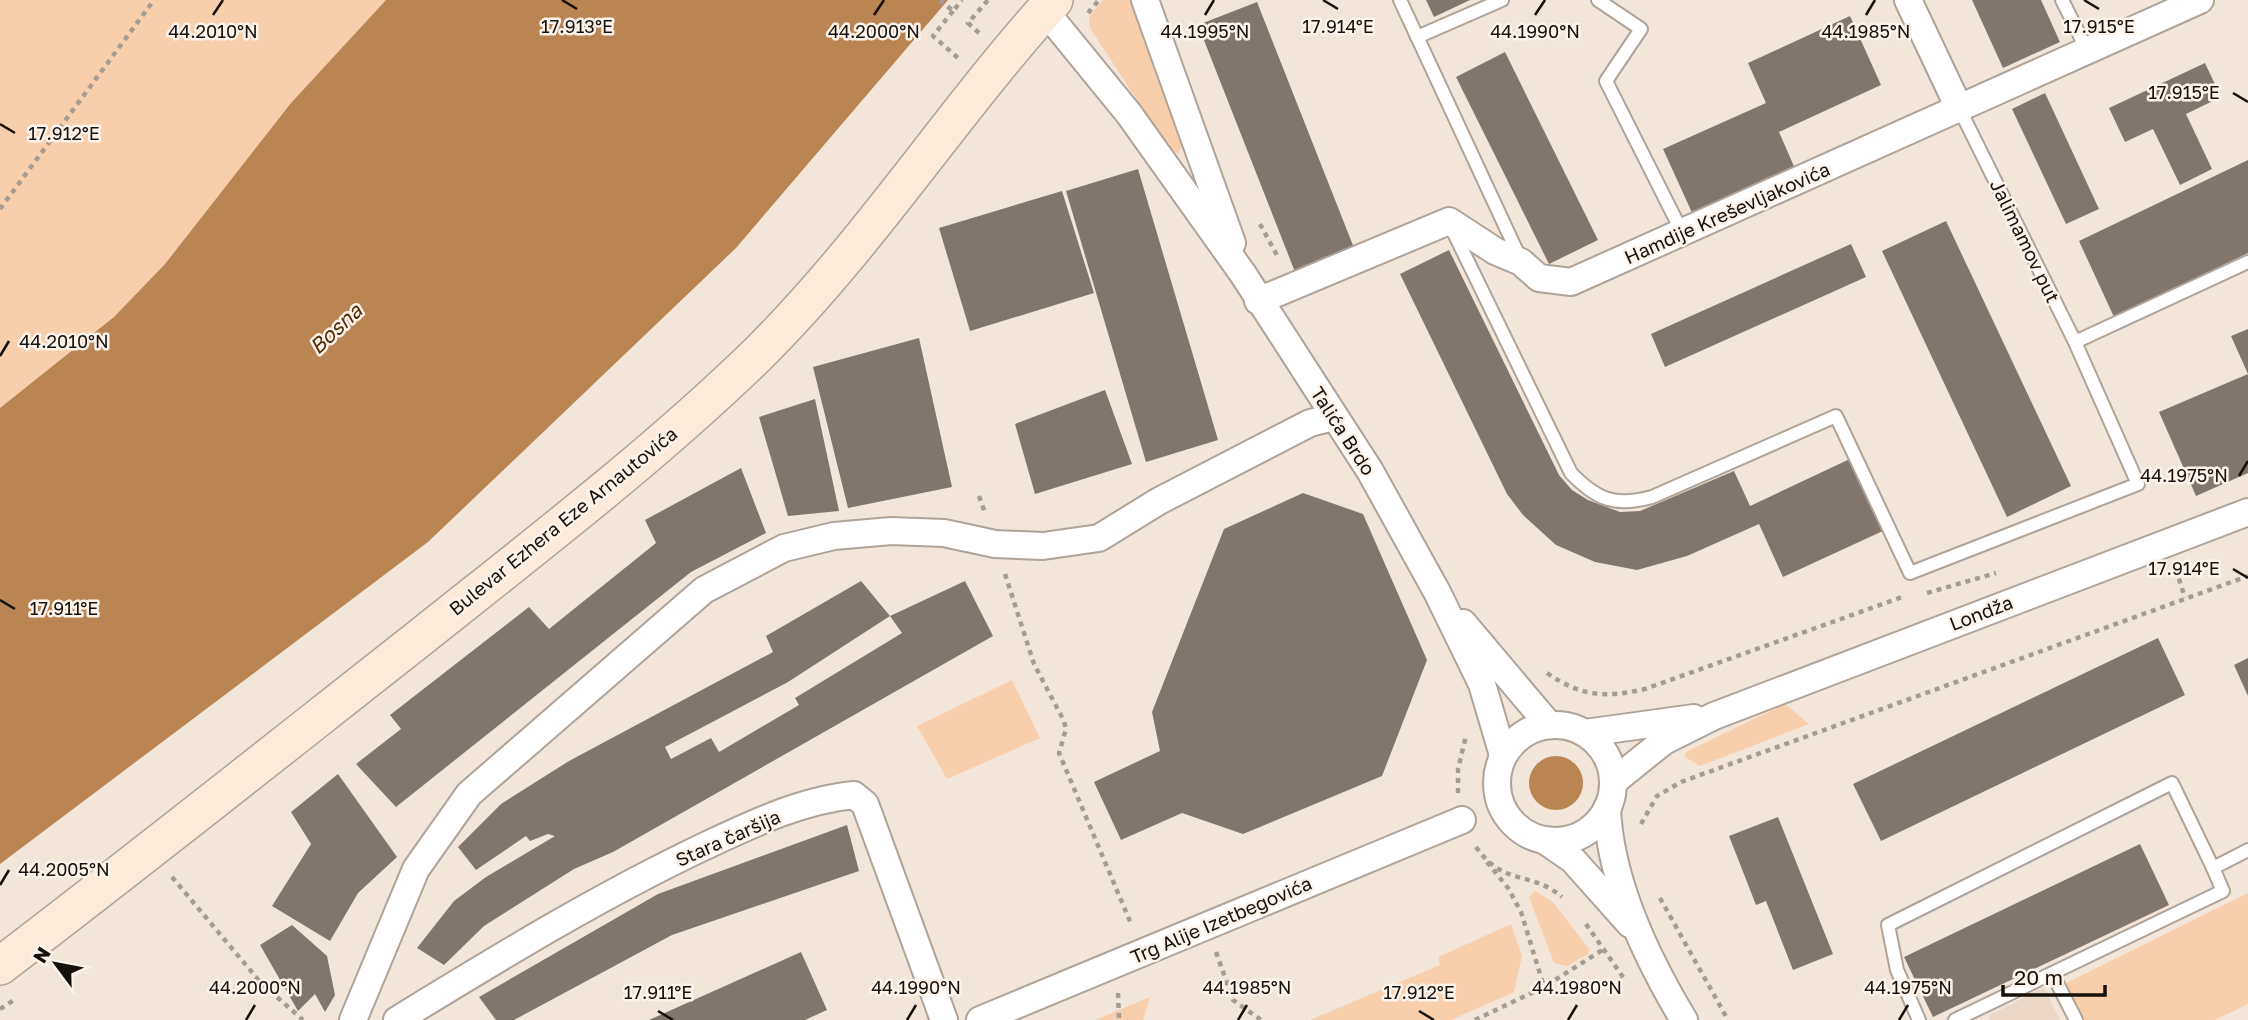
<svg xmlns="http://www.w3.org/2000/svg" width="2248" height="1020" font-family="'Golos Text',sans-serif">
<rect width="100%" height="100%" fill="#f2e6db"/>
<!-- built -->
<path fill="#ebd8c8" d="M2044 987 2060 1020H1991L1988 1016Z"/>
<!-- green -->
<g fill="#f8ceab">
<path d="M0 0H386L291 103 165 264 114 317 0 408Z"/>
<path d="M1103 0H1130L1182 143 1179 154 1169 149 1090 28 1089 17Z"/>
<path d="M1012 680 1040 738 947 779 917 726Z"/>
<path d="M1785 704 1809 724 1700 766 1685 757 1686 752Z"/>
<path d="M1535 891 1553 902 1589 949 1588 954 1567 966 1554 963 1529 897Z"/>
<path d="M2248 893V1004L2215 1020H2084L2066 983Z"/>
<path d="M1511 924 1522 956 1514 992 1451 1020H1310L1440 965 1438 957Z"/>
<path d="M1150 997 1143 1020H1095Z"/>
</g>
<!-- water -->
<g fill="#ba8453">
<path d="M386 0H948L736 248 428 542 0 864V408L114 317 165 264 291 103Z"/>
<circle cx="1556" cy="783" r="27"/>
</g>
<!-- building -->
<g fill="#81766d">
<path d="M1426 0H1470L1434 17Z"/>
<path d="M1972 0H2041L2060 42 2003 68Z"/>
<path d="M1257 2 1356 253 1297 277 1198 25Z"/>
<path d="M1850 16 1881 85 1779 132 1796 171 1694 217 1663 149 1766 103 1748 63Z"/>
<path d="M1505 52 1598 240 1549 264 1456 77Z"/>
<path d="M2205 63 2221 97 2186 114 2212 169 2180 185 2153 129 2125 142 2109 108Z"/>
<path d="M2045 93 2099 209 2066 224 2012 109Z"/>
<path d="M2248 160V253L2114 317 2079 241Z"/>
<path d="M1138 169 1218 440 1146 462 1066 191Z"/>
<path d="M1062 191 1094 293 970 331 939 228Z"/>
<path d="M1946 221 2071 486 2007 517 1882 251Z"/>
<path d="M1851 244 1866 277 1665 367 1651 334Z"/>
<path d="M1449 250 1559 475 1572 490 1588 500 1620 512 1640 511 1734 471 1750 506 1852 458 1885 530 1783 577 1759 524 1687 556 1637 570 1595 562 1556 545 1523 515 1507 494 1400 274Z"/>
<path d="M2248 329V473L2196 496 2159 412 2248 374 2231 336Z"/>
<path d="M919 338 952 487 848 508 813 367Z"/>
<path d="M1105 390 1132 464 1035 494 1015 424Z"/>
<path d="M815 399 839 511 788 516 759 417Z"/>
<path d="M741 468 766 533 691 572 396 807 356 764 401 729 390 715 529 607 549 629 656 543 645 520Z"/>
<path d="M1303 493 1363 514 1427 660 1382 776 1243 834 1182 813 1121 840 1094 782 1160 751 1152 712 1224 529Z"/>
<path d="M861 581 890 616 788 682 665 747 671 759 711 738 719 752 799 705 795 698 902 633 890 616 965 581 993 636 613 852 574 869 484 926 444 965 417 948 454 901 486 877 555 836 548 834 530 841 526 836 476 870 458 847 501 804 569 761 773 652 766 636Z"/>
<path d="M2158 638 2185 695 1881 841 1853 784Z"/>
<path d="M2248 658V696L2234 665Z"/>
<path d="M338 774 397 857 358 893 330 941 272 906 311 844 291 812Z"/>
<path d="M1778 817 1833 954 1793 970 1766 901 1756 905 1729 836Z"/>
<path d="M847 825 859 871 672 935 514 1020H496L479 997 658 894Z"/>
<path d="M2140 844 2169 905 1933 1017 1904 957Z"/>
<path d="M292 925 327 956 335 995 325 1012 315 994 298 1011 260 945Z"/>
<path d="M801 952 827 1010 805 1020H649Z"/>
</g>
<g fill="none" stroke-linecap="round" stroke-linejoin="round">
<!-- lane casing -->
<g stroke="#afa399" stroke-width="16">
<g id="lane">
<path d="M1400 0 1520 258"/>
<path d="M1598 0 1641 29 1606 81 1682 232"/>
<path d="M2062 0 2087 50"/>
<path d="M1417 37 1502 0"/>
<path d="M1453 231 1571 473C1597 500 1615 507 1652 497L1836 416 1910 573 2138 484 2075 342 1960 110"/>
<path d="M2075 342 2248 262"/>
<path d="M2053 975 2076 1020"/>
<path d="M1919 1020 1897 970 1888 925 2172 783 2213 868"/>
<path d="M1955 1020 2223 891 2213 868 2248 850"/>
</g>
</g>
<!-- street casing -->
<g stroke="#afa399" stroke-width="30">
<g id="street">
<path d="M1145 0 1232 243"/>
<path d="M1908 0 1960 110"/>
<path d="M1045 11 1129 114 1243 274 1370 471 1437 592 1482 684 1503 755"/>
<path d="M1258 301 1449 221 1495 251 1521 262 1539 278 1571 282 2200 0"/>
<path d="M1463 623 1549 725"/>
<circle cx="1555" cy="783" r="58"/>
<path d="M1585 733 1694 718"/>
<path d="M1613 782 1664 741 1714 716 2248 512"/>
<path d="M1607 808C1610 882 1646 957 1684 1020"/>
<path d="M1544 840 1573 860 1630 924"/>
<path d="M353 1020 416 869 469 794 704 590 784 548 834 536 891 531 944 533 995 544 1043 546 1099 538 1159 501 1310 423 1334 417"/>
<path d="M397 1020C497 959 596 898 703 847 750 825 801 800 854 795L865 804 944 1020"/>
<path d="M980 1020 1462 820"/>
</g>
</g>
<!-- secondary casing -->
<g stroke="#afa399" stroke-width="40">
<path id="secondary" d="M0 966C142 858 281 747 421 637 535 546 653 456 758 354 868 245 951 114 1054 0"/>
</g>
<!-- path -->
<g stroke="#a59c94" stroke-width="4.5" stroke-dasharray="5 5" stroke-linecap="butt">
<path d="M940 0 953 11 962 0"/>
<path d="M953 11 933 36 958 58"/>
<path d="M1088 13 1099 0"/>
<path d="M979 33 968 23 988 0"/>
<path d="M0 209 154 0"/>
<path d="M1260 224 1279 259"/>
<path d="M979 496 985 513"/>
<path d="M2176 569 2185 598"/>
<path d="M1005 574 1034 664 1064 721 1066 729 1059 753 1132 926"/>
<path d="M1927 593 1996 573"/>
<path d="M1547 673C1582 697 1605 698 1645 689L1905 596"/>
<path d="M1458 793V769L1466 736"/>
<path d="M1641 824 1657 796 1681 782 2248 576"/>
<path d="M1476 847C1504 887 1530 870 1562 897"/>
<path d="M1487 862 1508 888 1521 912 1544 987"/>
<path d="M172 877 261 983 303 1020"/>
<path d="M1660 898 1728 1020"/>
<path d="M1586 924 1625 980"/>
<path d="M1216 952 1233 1000 1261 1020"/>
<path d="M1118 993 1119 1020"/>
<path d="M0 1009 14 1000"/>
<path d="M1475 1020 1544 987 1604 949"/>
</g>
<!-- lane -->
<use href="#lane" stroke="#fff" stroke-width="12"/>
<!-- street -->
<use href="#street" stroke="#fff" stroke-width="26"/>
<!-- secondary -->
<use href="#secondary" stroke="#fcebdb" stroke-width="37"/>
</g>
<!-- ticks -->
<path fill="none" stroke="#15110d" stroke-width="2.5" d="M562 0 577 9M1323 0 1338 9M2084 0 2099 9M213 15 223 0M874 15 884 0M1205 15 1214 0M1535 15 1545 0M1866 15 1875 0M2233 93 2248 102M0 124 15 133M0 356 9 341M2239 476 2248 461M2233 569 2248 578M0 600 15 609M0 885 9 870M658 1011 673 1020M1419 1011 1434 1020M246 1020 255 1005M907 1020 916 1005M1238 1020 1247 1005M1568 1020 1577 1005M1899 1020 1908 1005"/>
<g text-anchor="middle" stroke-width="5" stroke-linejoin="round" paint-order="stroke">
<!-- street labels -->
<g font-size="19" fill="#15110d" stroke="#fef3eb">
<text transform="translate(1727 213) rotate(-24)" y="7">Hamdije Kreševljakovića</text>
<text transform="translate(2025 241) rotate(64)" y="7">Jalimamov put</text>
<text transform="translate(1343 431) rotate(57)" y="7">Talića Brdo</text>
<text transform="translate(563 521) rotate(-39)" y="7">Bulevar Ezhera Eze Arnautovića</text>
<text transform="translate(1981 613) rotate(-21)" y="7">Londža</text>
<text transform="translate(728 838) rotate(-24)" y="7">Stara čaršija</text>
<text transform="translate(1221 920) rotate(-23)" y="7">Trg Alije Izetbegovića</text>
</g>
<!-- water labels -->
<g font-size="21" font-style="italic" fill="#512c03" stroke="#fef3eb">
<text transform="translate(336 329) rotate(-43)" y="7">Bosna</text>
</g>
</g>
<g font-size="18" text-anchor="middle" fill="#15110d" stroke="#fef3eb" stroke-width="5" stroke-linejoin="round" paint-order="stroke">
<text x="577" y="33">17.913°E</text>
<text x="1338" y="33">17.914°E</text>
<text x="2099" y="33">17.915°E</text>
<text x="213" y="38">44.2010°N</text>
<text x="874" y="38">44.2000°N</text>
<text x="1205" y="38">44.1995°N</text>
<text x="1535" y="38">44.1990°N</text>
<text x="1866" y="38">44.1985°N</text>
<text x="2184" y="99">17.915°E</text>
<text x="64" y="140">17.912°E</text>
<text x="64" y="348">44.2010°N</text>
<text x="2184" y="482">44.1975°N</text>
<text x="2184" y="575">17.914°E</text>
<text x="64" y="615">17.911°E</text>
<text x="64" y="876">44.2005°N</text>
<text x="255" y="994">44.2000°N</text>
<text x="916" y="994">44.1990°N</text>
<text x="1247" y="994">44.1985°N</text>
<text x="1577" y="994">44.1980°N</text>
<text x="1908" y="994">44.1975°N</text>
<text x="658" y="999">17.911°E</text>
<text x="1419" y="999">17.912°E</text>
</g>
<!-- north arrow -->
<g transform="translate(56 964) rotate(302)" stroke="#fef3eb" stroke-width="5" paint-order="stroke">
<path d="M0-5L12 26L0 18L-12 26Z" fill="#15110d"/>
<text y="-10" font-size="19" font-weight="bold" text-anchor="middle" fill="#15110d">N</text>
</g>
<!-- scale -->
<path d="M2003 985v10h102v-10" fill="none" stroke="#15110d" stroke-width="3.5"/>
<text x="2014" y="985" font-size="21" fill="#15110d" stroke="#fef3eb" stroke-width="5" paint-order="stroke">20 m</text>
</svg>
